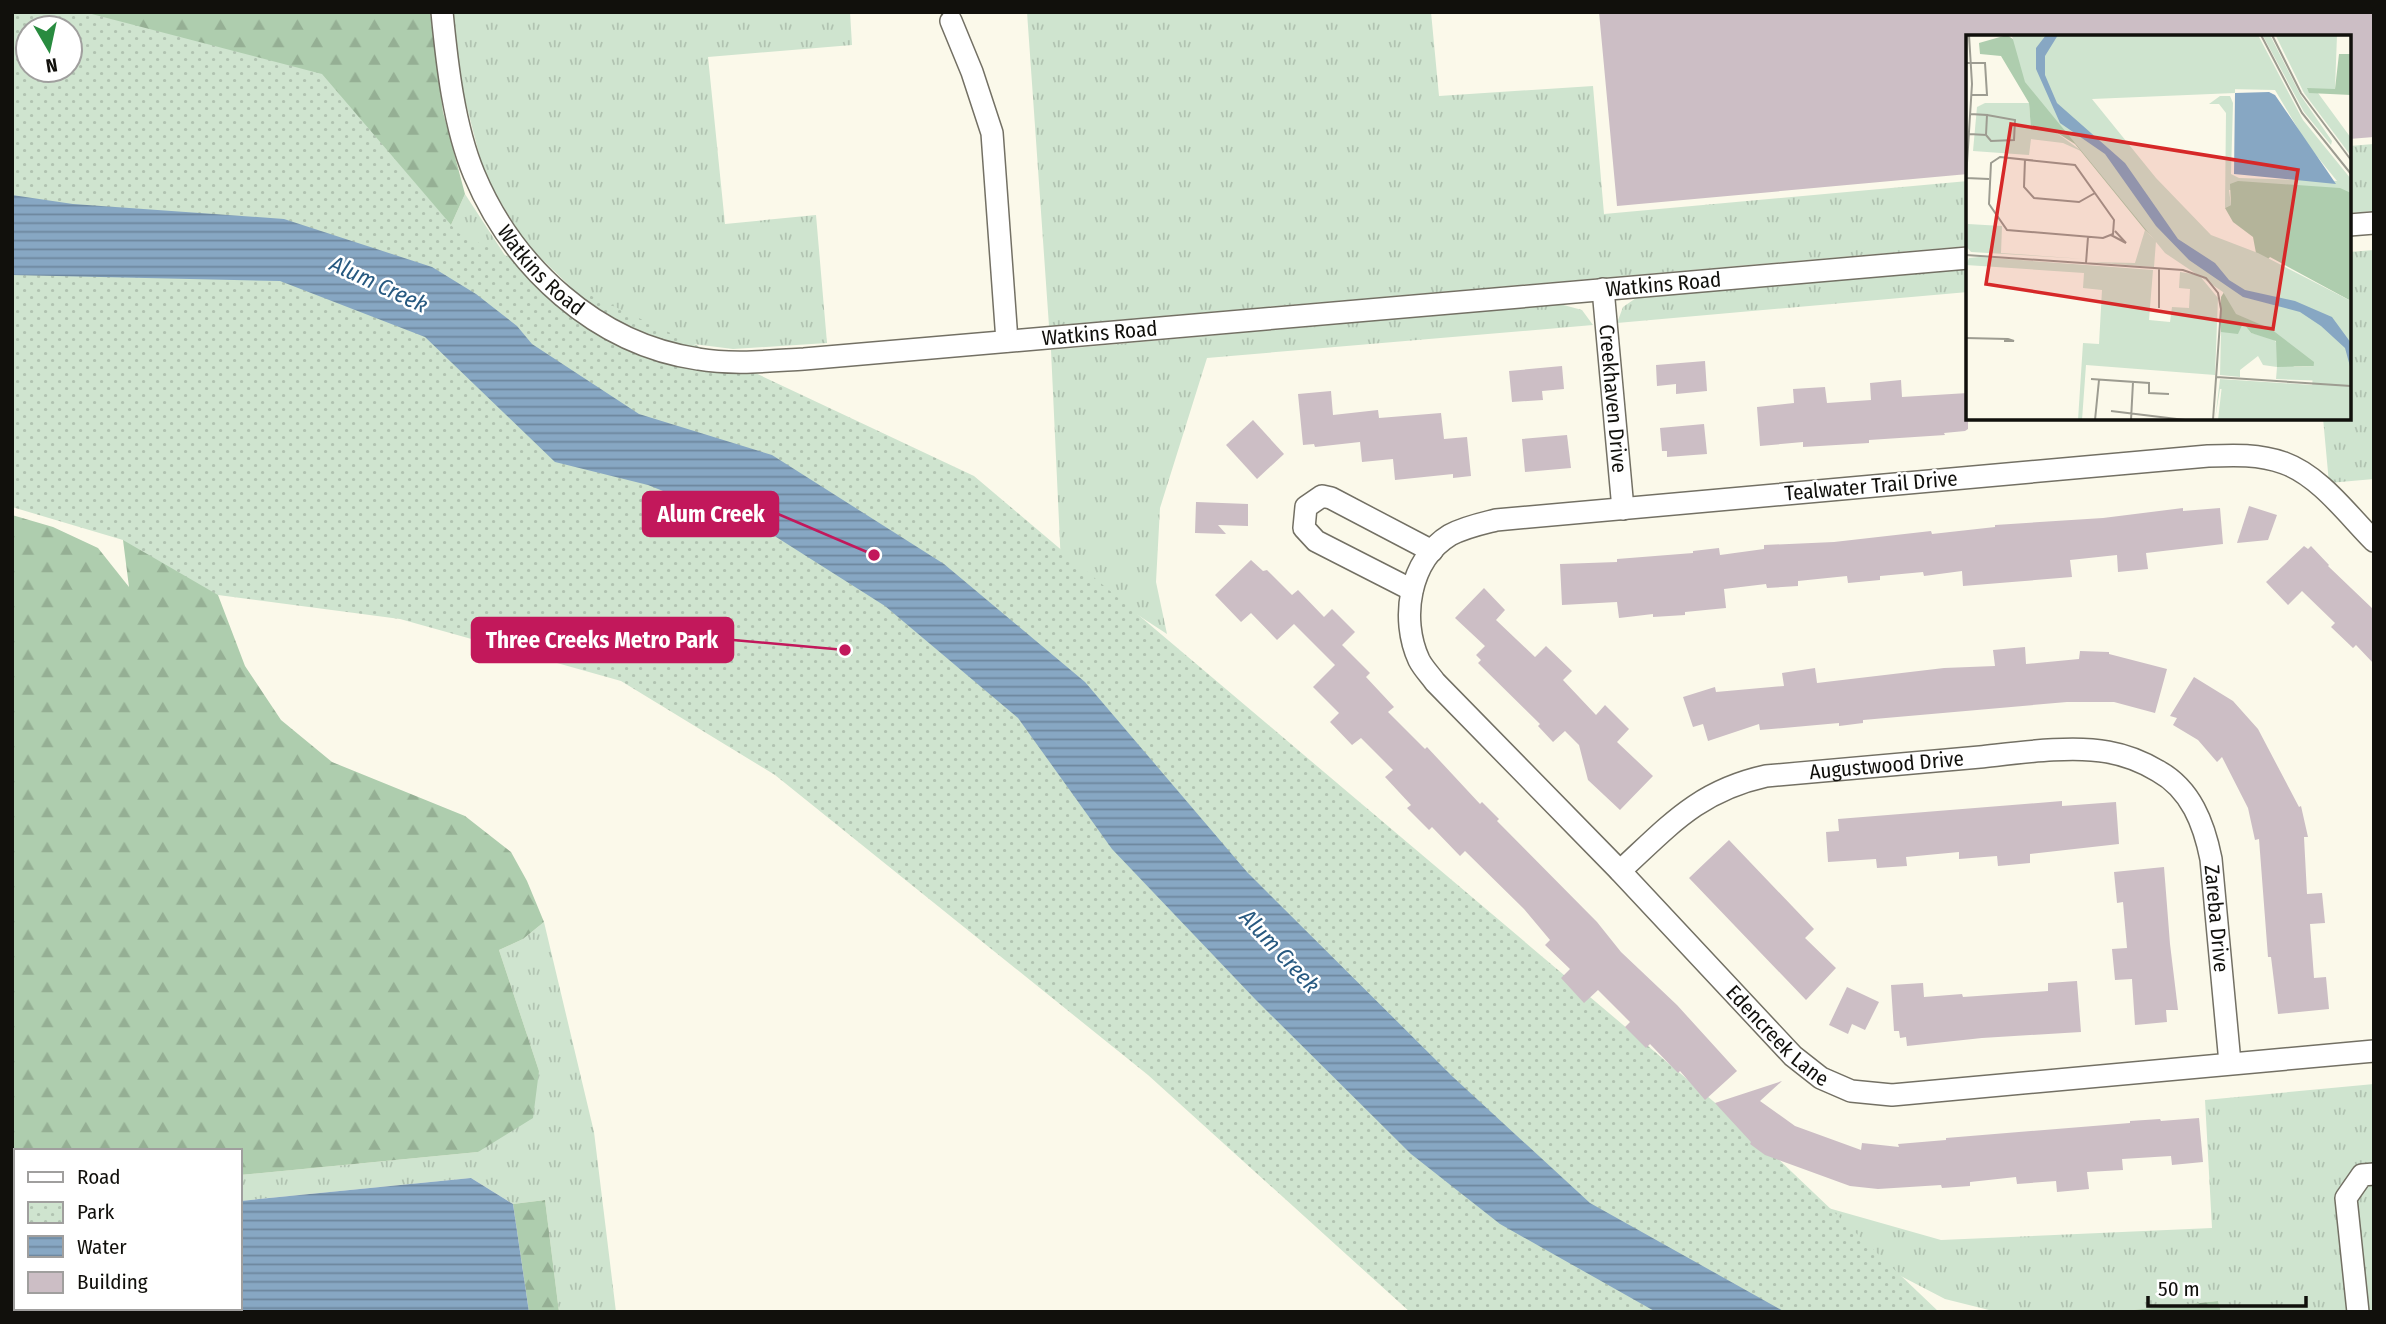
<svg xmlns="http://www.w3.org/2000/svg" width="2386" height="1324" font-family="'Fira Sans Condensed',sans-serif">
<defs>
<pattern id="grass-tufts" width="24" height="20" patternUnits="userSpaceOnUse" patternTransform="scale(1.75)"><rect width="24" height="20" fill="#cfe4cf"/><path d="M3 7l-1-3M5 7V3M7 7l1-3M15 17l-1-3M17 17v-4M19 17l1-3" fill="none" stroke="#b1c3b1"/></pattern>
<pattern id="forest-firs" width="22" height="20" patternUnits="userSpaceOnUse" patternTransform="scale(1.75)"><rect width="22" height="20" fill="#aecdae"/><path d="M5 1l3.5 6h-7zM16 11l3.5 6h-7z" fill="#95af94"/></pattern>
<pattern id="park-dots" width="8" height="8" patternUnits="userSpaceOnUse" patternTransform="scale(1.75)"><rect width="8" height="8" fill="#cfe4cf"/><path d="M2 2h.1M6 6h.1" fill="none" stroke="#b1c3b1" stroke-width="1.8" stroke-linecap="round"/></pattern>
<pattern id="water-rules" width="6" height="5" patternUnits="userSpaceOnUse" patternTransform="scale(1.75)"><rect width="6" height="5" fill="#87a7c3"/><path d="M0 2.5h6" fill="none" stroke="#6d879d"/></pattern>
</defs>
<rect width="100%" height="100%" fill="#fbf9ea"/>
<!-- grass -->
<g fill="url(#grass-tufts)">
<path d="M453 12H850L852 45 708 57 725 224 816 215 827 343 733 349 669 341 579 295 527 245 485 177 462 88Z"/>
<path d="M1027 12H1431L1439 96 1593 86 1604 214 1968 181V246L1049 326Z"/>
<path d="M2374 144V211L2349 213V146Z"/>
<path d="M465 194 519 277 432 267Z"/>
<path d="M2374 250V479L2329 483 2323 418H2349V252Z"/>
<path d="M1968 267V292L1617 323 1623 307 1639 296Z"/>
<path d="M1560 304 1582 310 1593 325 1207 358 1160 508 1156 582 1167 634 1061 565 1051 350Z"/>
<path d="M544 922 594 1132 616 1312H559L545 1200 513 1204 471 1178 240 1201V1175L478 1152 539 1071 499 950 523 939Z"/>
<path d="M2374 1084V1312H2221L2218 1301 2114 1312H1997L1945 1299 1843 1246 1768 1191 1941 1240 2212 1228 2205 1100Z"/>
</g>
<!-- forest -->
<g fill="url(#forest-firs)" fill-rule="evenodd">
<path d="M12 12H430L443 112 465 194 432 267 12 195ZM28 28H70V70H28Z"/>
<path d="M193 465 218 595 245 666 281 720 332 762 465 816 511 852 527 881 544 922 523 939 499 950 539 1071 533 1118 478 1152 240 1175V1151H16V1196L12 1197V515L53 527 98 548 129 587 123 540Z"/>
<path d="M545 1200 559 1312H529L513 1204Z"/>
<path d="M2218 1301 2221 1312H2114Z"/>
</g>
<!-- park -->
<path fill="url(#park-dots)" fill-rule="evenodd" d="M12 12H84L322 74 458 233 974 476 1752 1134 1939 1312H1410L1148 1075 775 775 621 681 400 619 218 595 123 540 12 507ZM28 28H70V70H28Z"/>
<!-- water -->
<g fill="url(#water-rules)">
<path d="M12 195 73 204 284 219 432 267 476 294 517 326 532 344 639 414 772 455 944 564 1085 682 1247 872 1453 1077 1590 1203 1785 1312H1656L1500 1224 1411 1154 1255 999 1112 849 1018 718 885 606 773 535 648 485 555 462 425 337 280 281 12 275Z"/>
<path d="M471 1178 513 1204 529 1312H12V1224L16 1223V1308H240V1201Z"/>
</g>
<!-- building -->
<g fill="#ccbec5">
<path d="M1599 12H2374V137L2349 139V37H1968V174L1617 206Z"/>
<path d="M1705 361 1707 391 1676 394V384L1657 386 1656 365Z"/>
<path d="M1562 366 1564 389 1542 391 1543 400 1512 402 1509 371Z"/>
<path d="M1901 380 1902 397 1968 393V429L1965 431 1944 433 1945 435 1869 440V443L1803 447V442L1760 446 1757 407 1794 403 1793 389 1825 387 1827 403 1871 400 1870 383Z"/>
<path d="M1331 391 1333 415 1378 410 1379 418 1441 413 1444 439 1467 437 1471 476 1453 478V474L1395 480 1393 459 1362 462 1360 442 1315 447 1314 444 1303 445 1298 394Z"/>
<path d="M1253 420 1284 454 1257 479 1226 445Z"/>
<path d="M1704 424 1707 454 1667 457V451H1662L1660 428Z"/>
<path d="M1567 435 1571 468 1525 472 1522 439Z"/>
<path d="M1196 502 1248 504V526L1218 525 1226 534 1195 533Z"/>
<path d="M2249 506 2277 515 2268 540 2237 543Z"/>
<path d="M2183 508V511L2220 508 2223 544 2146 553 2148 569 2118 572 2117 555 2070 560 2072 577 2012 582 1963 586 1962 571 1924 576 1923 572 1880 576V580L1848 583 1847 576 1798 581V586L1767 588 1766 584 1724 589 1726 608 1685 612V615L1653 617V614L1619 618 1617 602 1562 605 1560 564 1617 562V559L1693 553V551L1719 548 1720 555 1764 549V545L1834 542 1931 531 1932 534 1995 527V525L2103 518Z"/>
<path d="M2304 546 2308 549 2311 546 2329 565 2328 566 2374 610V664L2356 645 2353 648 2331 627 2335 623 2302 591 2288 605 2266 582Z"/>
<path d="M1251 560 1263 571 1267 570 1292 595 1298 590 1324 617 1332 609 1355 632 1342 645 1370 673 1366 677 1394 707 1388 712 1425 749 1427 747 1480 804 1482 802 1499 819 1497 821 1597 922 1621 952 1677 1005 1737 1071 1705 1100 1680 1071 1678 1073 1650 1044 1646 1048 1625 1027 1630 1022 1598 990 1584 1003 1561 978 1570 969 1545 945 1550 940 1524 909 1465 851 1460 856 1432 827 1429 830 1407 808 1411 805 1385 777 1393 770 1361 738 1352 745 1330 722 1339 713 1313 687 1335 665 1294 624 1277 640 1251 613 1241 622 1215 595Z"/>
<path d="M1484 588 1505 610 1496 620 1535 657 1546 646 1572 671 1563 680 1596 715 1605 705 1629 729 1617 742 1653 776 1620 810 1588 780 1579 745 1565 731 1553 742 1538 726 1540 724 1478 663 1481 660 1476 655 1485 646 1455 618Z"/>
<path d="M2025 647 2026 664 2079 659 2080 651 2109 652V654L2167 669 2155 713 2114 702H2067L1863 720V723L1839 726V723L1760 730 1759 724 1708 741 1703 724 1693 727 1683 697 1715 687 1716 692 1784 686 1782 673 1815 668 1817 683 1944 668 1995 666 1993 650Z"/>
<path d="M2194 677 2233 701 2258 729 2299 807 2301 806 2308 837H2304L2307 894 2322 893 2325 923 2310 924 2314 978 2326 977 2329 1009 2278 1014 2271 957H2268L2259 839 2255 840 2248 808 2222 757 2217 762 2198 740 2173 725 2177 718 2170 716Z"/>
<path d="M2062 801V806L2116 802 2119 844 2030 854V863L1998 866 1997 856 1959 859V852L1906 857 1907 866 1877 868 1876 859 1828 862 1826 832 1839 831 1838 819Z"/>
<path d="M1729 840 1814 929 1805 938 1836 968 1806 1000 1689 878Z"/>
<path d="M2164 867 2170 944 2178 1010H2166L2167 1022 2135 1025 2132 979 2115 980 2112 949 2127 948 2123 902 2117 903 2114 872Z"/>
<path d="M2077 981 2081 1032 1982 1038 1907 1046 1906 1037 1900 1038 1899 1031H1894L1891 985 1923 983 1924 997 1962 994 1963 997 2048 991V983Z"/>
<path d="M1847 987 1879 1002 1865 1030 1852 1024 1848 1034 1829 1025Z"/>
<path d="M1782 1081 1760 1101 1795 1126 1861 1150 1862 1143 1899 1147 1898 1144 1946 1140V1138L2130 1123V1121L2160 1119 2161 1121 2199 1118 2203 1162 2172 1165 2171 1156 2122 1159 2123 1170 2087 1172 2089 1189 2057 1192 2056 1181 2017 1184 2016 1177 1970 1182V1186L1942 1188 1941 1185 1878 1189 1850 1186 1765 1155 1750 1144 1751 1142 1715 1103Z"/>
</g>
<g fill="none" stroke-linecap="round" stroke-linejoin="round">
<!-- minor casing -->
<g stroke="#737064" stroke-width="24">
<g id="minor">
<path id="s1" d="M442 12C447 64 454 126 474 174 513 267 596 344 698 359 733 365 769 361 804 359L1968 258"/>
<path d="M951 21 972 72 992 133 1007 341"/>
<path d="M2349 225 2374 223"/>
<path id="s2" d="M1603 289 1623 509"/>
<path id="s3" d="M2374 541C2348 515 2320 476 2284 463 2259 454 2234 455 2208 456L1496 520C1480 524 1465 527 1450 535 1409 560 1400 619 1419 660 1423 668 1430 675 1435 682L1620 871 1793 1056 1821 1078 1851 1091 1892 1095 2374 1051"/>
<path d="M1412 590 1316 541 1304 528 1306 507 1322 496 1331 498 1432 551"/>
<path id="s4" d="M1620 871C1669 826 1698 791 1766 776 1837 770 1908 763 1980 757 2017 753 2071 745 2108 752 2125 755 2143 762 2158 771 2191 789 2204 824 2211 859L2230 1063"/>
<path d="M2358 1312 2346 1198 2362 1175 2374 1174"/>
</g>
</g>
<!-- minor -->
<use href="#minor" stroke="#fff" stroke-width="21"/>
</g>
<g text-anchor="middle" stroke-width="5" stroke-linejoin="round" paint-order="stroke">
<!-- street labels -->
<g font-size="21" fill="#11100c" stroke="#fff">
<text dy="7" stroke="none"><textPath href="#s1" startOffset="284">Watkins Road</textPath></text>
<text dy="7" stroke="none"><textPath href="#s1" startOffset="1438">Watkins Road</textPath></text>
<text dy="7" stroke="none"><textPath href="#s1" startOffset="872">Watkins Road</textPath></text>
<text dy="7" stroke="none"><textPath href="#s2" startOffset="110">Creekhaven Drive</textPath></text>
<text transform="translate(1871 486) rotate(-5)" y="7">Tealwater Trail Drive</text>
<text dy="7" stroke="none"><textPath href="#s4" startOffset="298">Augustwood Drive</textPath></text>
<text dy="7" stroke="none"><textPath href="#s4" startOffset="740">Zareba Drive</textPath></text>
<text dy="7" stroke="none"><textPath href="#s3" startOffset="1620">Edencreek Lane</textPath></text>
</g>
<!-- water labels -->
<g font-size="23" font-style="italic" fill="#275980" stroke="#fff">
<text transform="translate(379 284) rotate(25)" y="8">Alum Creek</text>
<text transform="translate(1280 951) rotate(47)" y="8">Alum Creek</text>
</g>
</g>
<!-- overview -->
<g transform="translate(1966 35)">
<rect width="385" height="385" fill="#fbf9ea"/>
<path d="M264 0H292L337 85 385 144V158L263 155 265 170 259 173 260 78 253 69H243L254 61H264L267 68 265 139 273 143 371 146 341 109 309 55 262 54ZM304 0 335 61 366 106 365 110 338 77 297 1ZM371 0 369 54H341L352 58 385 103V121L338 58 310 1ZM19 68H63L65 95 88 96 117 117 97 108 65 104 63 120 7 116 11 72ZM2 189 36 191 35 218 119 224 5 217 0 211ZM179 195 190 206 188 232 123 227 169 228ZM13 222 187 235 183 285 204 287 206 272 223 273 224 254 213 253 214 237 233 240 252 263 249 340 120 330 116 385H112L117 308 133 309 136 255 117 253 118 238 0 230 3 223ZM277 288 285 298 307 303 328 332 350 331 362 346 310 344 311 332 297 330 292 321 274 335V342L254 340 255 297ZM254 344 362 351V355L254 354 249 385Z" fill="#cfe4cf"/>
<path d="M41 0 63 15 201 215 179 195 109 109 88 96 65 95 63 68 35 21 14 19 13 8ZM373 19H385V60L343 58 341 53 369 54ZM272 146 374 153 385 158V266L304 222 293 234 287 202 267 187 259 173 265 170 264 149ZM260 254 355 291 349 331 311 332 310 306 285 298 277 288 272 299 255 297V262Z" fill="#aecdae"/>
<path d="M269 0V58L126 64 190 143 245 200 292 218 385 266V385H252L256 350 346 352 348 327 305 294 270 279 257 257 199 218 59 47 46 1Z" fill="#cfe4cf"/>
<path d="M80 0H92L79 21V40L91 68 159 128 212 204 249 228 263 245 279 255 329 266 366 282 385 308V335L379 313 355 291 334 277 277 262 223 225 190 191 139 119 94 88 70 34V13ZM303 57 309 60 370 149 268 139 269 58Z" fill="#87a7c3"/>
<path fill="none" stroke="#9d9c91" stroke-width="2" d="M295 0 336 78 385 139M306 0 335 58 385 125M0 28H19L21 60H5M3 99 20 100 21 80 4 79M20 100 25 106 48 105 49 85 21 80M34 122 109 130 148 185 147 199 137 203 41 195 23 169 25 128ZM59 124 58 152 68 163 113 167 129 158M0 143 23 144M0 144 6 49 3 0M145 200 160 208 149 196M0 220 217 235 240 243 252 258 255 274 247 385M120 228 122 202M193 234V273M0 303 42 304 48 306H38M250 342 385 351M125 344 183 348V358L203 359M145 376 219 385M129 385 133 345M165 385 167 347"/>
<path fill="#d62828" fill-opacity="0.15" stroke="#d62828" stroke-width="3.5" d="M45 89 332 135 307 294 20 249Z"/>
<rect width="385" height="385" fill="none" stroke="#11100c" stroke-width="3.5"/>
</g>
<!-- callouts -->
<path fill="none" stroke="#c2185b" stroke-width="2.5" d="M874 555L778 514M845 650L733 640"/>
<g fill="#c2185b" stroke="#fff" stroke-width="2.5">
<circle cx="874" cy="555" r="7"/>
<circle cx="845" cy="650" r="7"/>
</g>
<g fill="#c2185b" stroke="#c2185b" stroke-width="2.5">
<rect x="643" y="492" width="135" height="44" rx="7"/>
<rect x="472" y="618" width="261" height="44" rx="7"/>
</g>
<g font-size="23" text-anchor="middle" font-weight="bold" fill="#fff">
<text x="711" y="522">Alum Creek</text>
<text x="602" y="648">Three Creeks Metro Park</text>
</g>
<!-- border -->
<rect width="2386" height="1324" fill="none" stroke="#11100c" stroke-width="28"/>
<!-- legend -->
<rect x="14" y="1149" width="228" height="161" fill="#ffffff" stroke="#a09f9e" stroke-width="2"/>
<rect x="28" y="1172" width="35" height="10" fill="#ffffff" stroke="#a09f9e" stroke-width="2"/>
<text x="77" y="1184" font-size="21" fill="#11100c">Road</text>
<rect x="28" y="1202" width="35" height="21" fill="url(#park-dots)" stroke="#a09f9e" stroke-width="2"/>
<text x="77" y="1219" font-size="21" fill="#11100c">Park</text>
<rect x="28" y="1236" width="35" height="21" fill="url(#water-rules)" stroke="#a09f9e" stroke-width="2"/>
<text x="77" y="1254" font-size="21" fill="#11100c">Water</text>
<rect x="28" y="1272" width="35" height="21" fill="#ccbec5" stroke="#a09f9e" stroke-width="2"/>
<text x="77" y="1289" font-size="21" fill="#11100c">Building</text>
<!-- north arrow -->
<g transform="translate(49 49) rotate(171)"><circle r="33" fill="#ffffff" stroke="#a09f9e" stroke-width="2"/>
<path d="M0-5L12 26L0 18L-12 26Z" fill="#288b3f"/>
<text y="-10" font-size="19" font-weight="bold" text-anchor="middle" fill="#11100c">N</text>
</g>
<!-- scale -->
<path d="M2148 1296v10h158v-10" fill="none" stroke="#11100c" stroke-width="3.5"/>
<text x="2158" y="1296" font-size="21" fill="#11100c" stroke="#ffffff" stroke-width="5" paint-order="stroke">50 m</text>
</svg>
